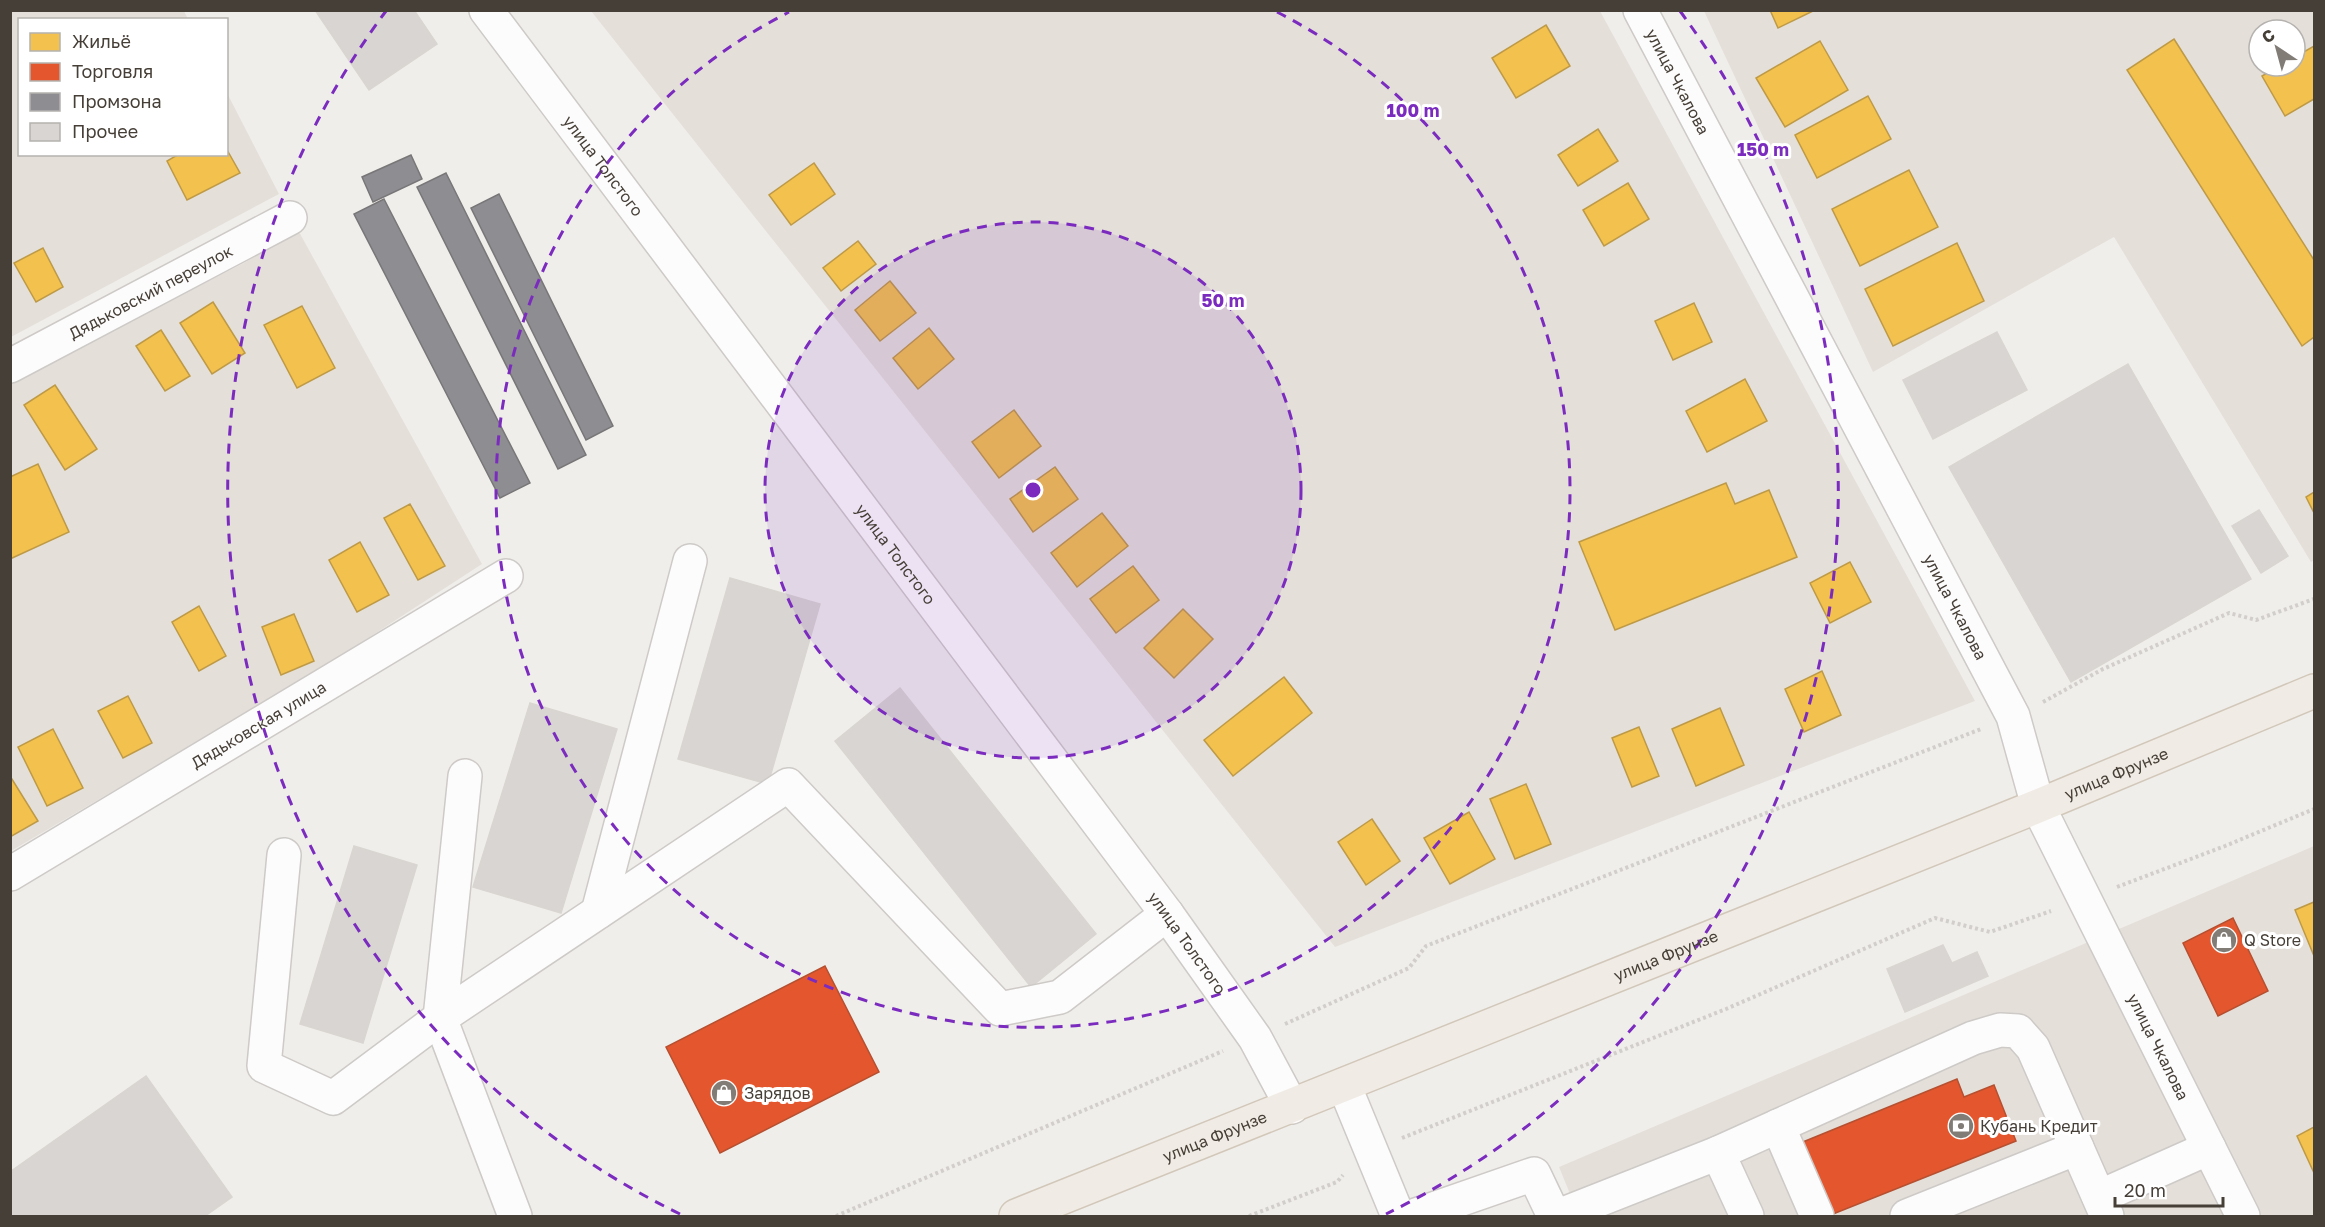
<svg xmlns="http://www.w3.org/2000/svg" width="2325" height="1227" font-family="'Golos Text',sans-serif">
<rect width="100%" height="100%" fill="#f0eeeb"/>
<!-- residential -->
<g fill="#e4dfd9" fill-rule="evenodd">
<path d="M11 11H184L188 19 20 20V154H226L227 93 279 194 11 337Z"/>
<path d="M591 11H1600L1975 701 1335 947Z"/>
<path d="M1704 11H2314V560L2311 562 2114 237 1873 372ZM2259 30H2295V66H2259Z"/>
<path d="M298 230 482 564 319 670 11 851V382L244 263Z"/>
<path d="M2314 846V1216H1579L1559 1167Z"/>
</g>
<!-- homes -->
<g fill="#f2c14e" stroke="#be9a47" stroke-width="1.5">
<path d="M1770 10H1815L1778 28Z"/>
<path d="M1546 25 1570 66 1516 98 1492 58Z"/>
<path d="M2174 39 2314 260V337L2302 346 2127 70Z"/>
<path d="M1820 41 1848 90 1785 127 1756 78Z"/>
<path d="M2314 46V99L2285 116 2262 76 2279 66H2295V57Z"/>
<path d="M1868 96 1891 139 1817 178 1795 135Z"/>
<path d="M1598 129 1618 161 1578 186 1558 155Z"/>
<path d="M226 148 240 173 187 200 167 161 179 154H226Z"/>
<path d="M814 163 835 194 791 225 769 195Z"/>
<path d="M1909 170 1938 227 1860 266 1832 209Z"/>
<path d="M1628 183 1649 219 1604 246 1583 210Z"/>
<path d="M858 241 876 264 841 291 823 268Z"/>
<path d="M1957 243 1984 301 1893 346 1865 289Z"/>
<path d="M43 248 63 287 36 302 14 263Z"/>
<path d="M890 281 916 313 880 341 855 310Z"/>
<path d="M213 302 245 353 212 374 180 323Z"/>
<path d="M1694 303 1712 342 1673 360 1655 321Z"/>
<path d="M302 306 335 368 297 388 264 325Z"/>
<path d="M929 328 954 359 918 389 893 358Z"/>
<path d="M161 330 190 376 165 391 136 346Z"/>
<path d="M1745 379 1767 421 1707 452 1686 411Z"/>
<path d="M55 385 97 449 65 470 24 405Z"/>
<path d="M1014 410 1041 446 999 478 972 442Z"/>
<path d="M38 464 69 532 10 559V477Z"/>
<path d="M1055 467 1078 499 1033 532 1010 499Z"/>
<path d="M1726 483 1735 504 1769 490 1797 557 1615 630 1579 542Z"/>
<path d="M2314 492V513L2306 497Z"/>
<path d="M410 504 445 566 418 580 384 518Z"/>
<path d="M1102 513 1128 546 1077 587 1051 553Z"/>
<path d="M360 542 389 595 357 612 329 560Z"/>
<path d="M1850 562 1871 602 1830 623 1810 583Z"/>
<path d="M1133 566 1159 600 1116 633 1090 599Z"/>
<path d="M199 606 226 656 199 671 172 622Z"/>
<path d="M1183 609 1213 639 1174 678 1144 648Z"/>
<path d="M294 614 314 661 281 675 262 627Z"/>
<path d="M1822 671 1841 715 1804 732 1785 689Z"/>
<path d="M1284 677 1312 713 1233 776 1204 740Z"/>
<path d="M128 696 152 743 123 758 98 711Z"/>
<path d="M1720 708 1744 765 1696 786 1672 729Z"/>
<path d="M1639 727 1659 776 1632 787 1612 738Z"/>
<path d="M53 729 83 788 47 806 18 747Z"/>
<path d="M10 776 38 821 10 837Z"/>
<path d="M1526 784 1551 844 1515 859 1490 799Z"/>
<path d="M1469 812 1495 859 1450 884 1424 838Z"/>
<path d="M1372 819 1400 861 1366 885 1338 842Z"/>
<path d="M2314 902V956L2295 910Z"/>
<path d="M2314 1127V1173L2297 1136Z"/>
</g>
<!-- shops -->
<g fill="#e4572e" stroke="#b55031" stroke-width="1.5">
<path d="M2233 918 2268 991 2218 1016 2183 943Z"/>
<path d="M825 966 879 1072 720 1153 666 1047Z"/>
<path d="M1957 1079 1964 1097 1994 1085 2016 1141 1828 1216 1798 1144Z"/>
</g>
<!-- industry -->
<g fill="#8d8d92" stroke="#787677" stroke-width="1.5">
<path d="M411 155 422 179 373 202 362 177Z"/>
<path d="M446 173 586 455 558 469 417 187Z"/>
<path d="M499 194 613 426 586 440 471 208Z"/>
<path d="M384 199 530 483 500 498 354 214Z"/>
</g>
<!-- building -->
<g fill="#d8d5d2" stroke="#d9d5d1" stroke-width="1.5">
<path d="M315 10H414L437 44 369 90Z"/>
<path d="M1997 332 2027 390 1933 439 1903 380Z"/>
<path d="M2128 364 2251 579 2071 682 1949 467Z"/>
<path d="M2259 510 2288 556 2261 573 2232 526Z"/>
<path d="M730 578 820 604 768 784 678 759Z"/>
<path d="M900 688 1096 934 1031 987 835 741Z"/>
<path d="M530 703 617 729 561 913 473 887Z"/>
<path d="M354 846 417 865 363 1043 300 1024Z"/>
<path d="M1943 945 1952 963 1977 952 1988 976 1905 1012 1887 969Z"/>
<path d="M146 1076 232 1197 205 1216H10V1172Z"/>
</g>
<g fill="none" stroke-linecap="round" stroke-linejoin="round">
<!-- minor casing -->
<g stroke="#cdcac7" stroke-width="36">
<g id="minor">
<path id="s1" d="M486 10 1167 914 1255 1038 1292 1107"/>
<path id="s2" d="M1640 10 2013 716 2038 806 2243 1216"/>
<path id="s3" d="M10 366 290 218"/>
<path d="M284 855 264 1066 333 1098 440 1018 465 776"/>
<path id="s4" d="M10 874 506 576"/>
<path d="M598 912 690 561"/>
<path d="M1344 1085 1398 1216"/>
<path d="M1778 1126 1817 1216"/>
<path d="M1718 1153 1973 1038 2000 1030 2018 1031 2033 1048 2107 1216"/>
<path d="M2099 1197 2209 1148"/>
<path d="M515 1216 440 1018 788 785 1000 1009 1060 997 1167 914"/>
<path d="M1413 1216 1534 1174 1554 1216"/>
<path d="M1558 1216 1718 1153 1747 1216"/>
<path d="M1907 1216 2077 1148"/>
</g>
</g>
<!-- major casing -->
<g stroke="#d2c8ba" stroke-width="36">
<g id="major">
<path id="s5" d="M1016 1216 2038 806 2314 691"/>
</g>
</g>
<!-- path -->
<g stroke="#d1cecb" stroke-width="4" stroke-dasharray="3 3" stroke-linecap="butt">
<path d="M2043 702 2103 669 2229 613 2256 620 2314 599"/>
<path d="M2117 887 2225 846 2314 809"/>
<path d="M1285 1024 1409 968 1426 946 1981 729"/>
<path d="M1402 1138 1726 1009 1935 918 1990 932 2051 911"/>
<path d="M836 1216 1223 1051"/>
<path d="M1249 1216 1337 1182 1343 1175"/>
</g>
<!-- minor -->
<use href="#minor" stroke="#fdfcfc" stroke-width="33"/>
<!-- major -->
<use href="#major" stroke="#f0ebe4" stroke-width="33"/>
</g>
<!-- distance rings -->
<circle cx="1033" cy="490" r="268" fill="#7b2cbf" fill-opacity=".12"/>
<g fill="none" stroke="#7b2cbf" stroke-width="3" stroke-dasharray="10 8">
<circle cx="1033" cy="490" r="268"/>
<path d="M1277 12A537 537 0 1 1 789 12"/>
<path d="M680 1214A805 805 0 0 1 386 11M1680 11A805 805 0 0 1 1386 1214"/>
</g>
<!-- icons -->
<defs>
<g id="shop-disc" transform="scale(1.35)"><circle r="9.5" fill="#827c76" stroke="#fff"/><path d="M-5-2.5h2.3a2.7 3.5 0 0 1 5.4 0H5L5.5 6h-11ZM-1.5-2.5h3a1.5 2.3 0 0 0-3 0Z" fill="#fff"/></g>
<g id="bank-disc" transform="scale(1.35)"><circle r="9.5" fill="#827c76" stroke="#fff"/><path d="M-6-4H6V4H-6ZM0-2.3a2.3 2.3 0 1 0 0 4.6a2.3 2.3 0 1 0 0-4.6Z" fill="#fff"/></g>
</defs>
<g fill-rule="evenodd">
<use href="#shop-disc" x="2224" y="940"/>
<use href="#shop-disc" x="724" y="1093"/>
<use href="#bank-disc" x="1961" y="1126"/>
</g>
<g text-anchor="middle" stroke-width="6" stroke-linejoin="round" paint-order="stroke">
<!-- street labels -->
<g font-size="16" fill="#463f37" stroke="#fff">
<text dy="6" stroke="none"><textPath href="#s2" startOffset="81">улица Чкалова</textPath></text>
<text dy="6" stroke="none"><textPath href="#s1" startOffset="195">улица Толстого</textPath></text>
<text dy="6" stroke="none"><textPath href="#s3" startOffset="159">Дядьковский переулок</textPath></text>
<text dy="6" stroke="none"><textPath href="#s1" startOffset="681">улица Толстого</textPath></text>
<text dy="6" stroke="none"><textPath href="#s2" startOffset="675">улица Чкалова</textPath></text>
<text dy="6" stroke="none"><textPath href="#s4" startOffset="290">Дядьковская улица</textPath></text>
<text dy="6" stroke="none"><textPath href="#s5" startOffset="1186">улица Фрунзе</textPath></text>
<text dy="6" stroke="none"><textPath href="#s1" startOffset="1167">улица Толстого</textPath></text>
<text dy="6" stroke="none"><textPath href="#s5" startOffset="700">улица Фрунзе</textPath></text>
<text dy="6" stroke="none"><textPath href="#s2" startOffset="1161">улица Чкалова</textPath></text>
<text dy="6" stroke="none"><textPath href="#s5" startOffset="214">улица Фрунзе</textPath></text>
</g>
<!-- poi labels -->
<g font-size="16" fill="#463f37" stroke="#fff" text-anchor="start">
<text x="2244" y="946">Q Store</text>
<text x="744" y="1099">Зарядов</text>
<text x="1980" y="1132">Кубань Кредит</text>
</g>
</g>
<circle cx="1033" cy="490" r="9" fill="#7b2cbf" stroke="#fff" stroke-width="3"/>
<g font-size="18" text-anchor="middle" font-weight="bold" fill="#7b2cbf" stroke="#fff" stroke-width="6" stroke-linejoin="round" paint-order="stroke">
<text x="1413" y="117">100 m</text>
<text x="1763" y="156">150 m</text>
<text x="1223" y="307">50 m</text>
</g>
<!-- border -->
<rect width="2325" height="1227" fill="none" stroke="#463f37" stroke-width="24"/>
<!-- legend -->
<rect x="18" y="18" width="210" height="138" fill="#ffffff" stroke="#b5b2af" stroke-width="1.5"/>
<rect x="30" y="33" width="30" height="18" fill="#f2c14e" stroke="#b5b2af" stroke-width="1.5"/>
<text x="72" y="48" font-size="18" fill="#463f37">Жильё</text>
<rect x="30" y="63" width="30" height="18" fill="#e4572e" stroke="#b5b2af" stroke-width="1.5"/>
<text x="72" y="78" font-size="18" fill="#463f37">Торговля</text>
<rect x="30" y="93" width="30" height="18" fill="#8d8d92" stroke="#b5b2af" stroke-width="1.5"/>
<text x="72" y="108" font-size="18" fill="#463f37">Промзона</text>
<rect x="30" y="123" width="30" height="18" fill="#d8d5d2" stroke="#b5b2af" stroke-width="1.5"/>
<text x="72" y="138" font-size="18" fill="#463f37">Прочее</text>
<!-- north arrow -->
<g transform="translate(2277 48) rotate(324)"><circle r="28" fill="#ffffff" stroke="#b5b2af" stroke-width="1.5"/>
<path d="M0-4.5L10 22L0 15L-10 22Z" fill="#827c76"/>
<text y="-9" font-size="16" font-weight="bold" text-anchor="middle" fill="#463f37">С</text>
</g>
<!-- scale -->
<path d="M2115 1197v9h108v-9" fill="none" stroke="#463f37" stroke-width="3"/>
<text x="2124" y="1197" font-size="18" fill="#463f37" stroke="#ffffff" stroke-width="4.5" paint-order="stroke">20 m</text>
</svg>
